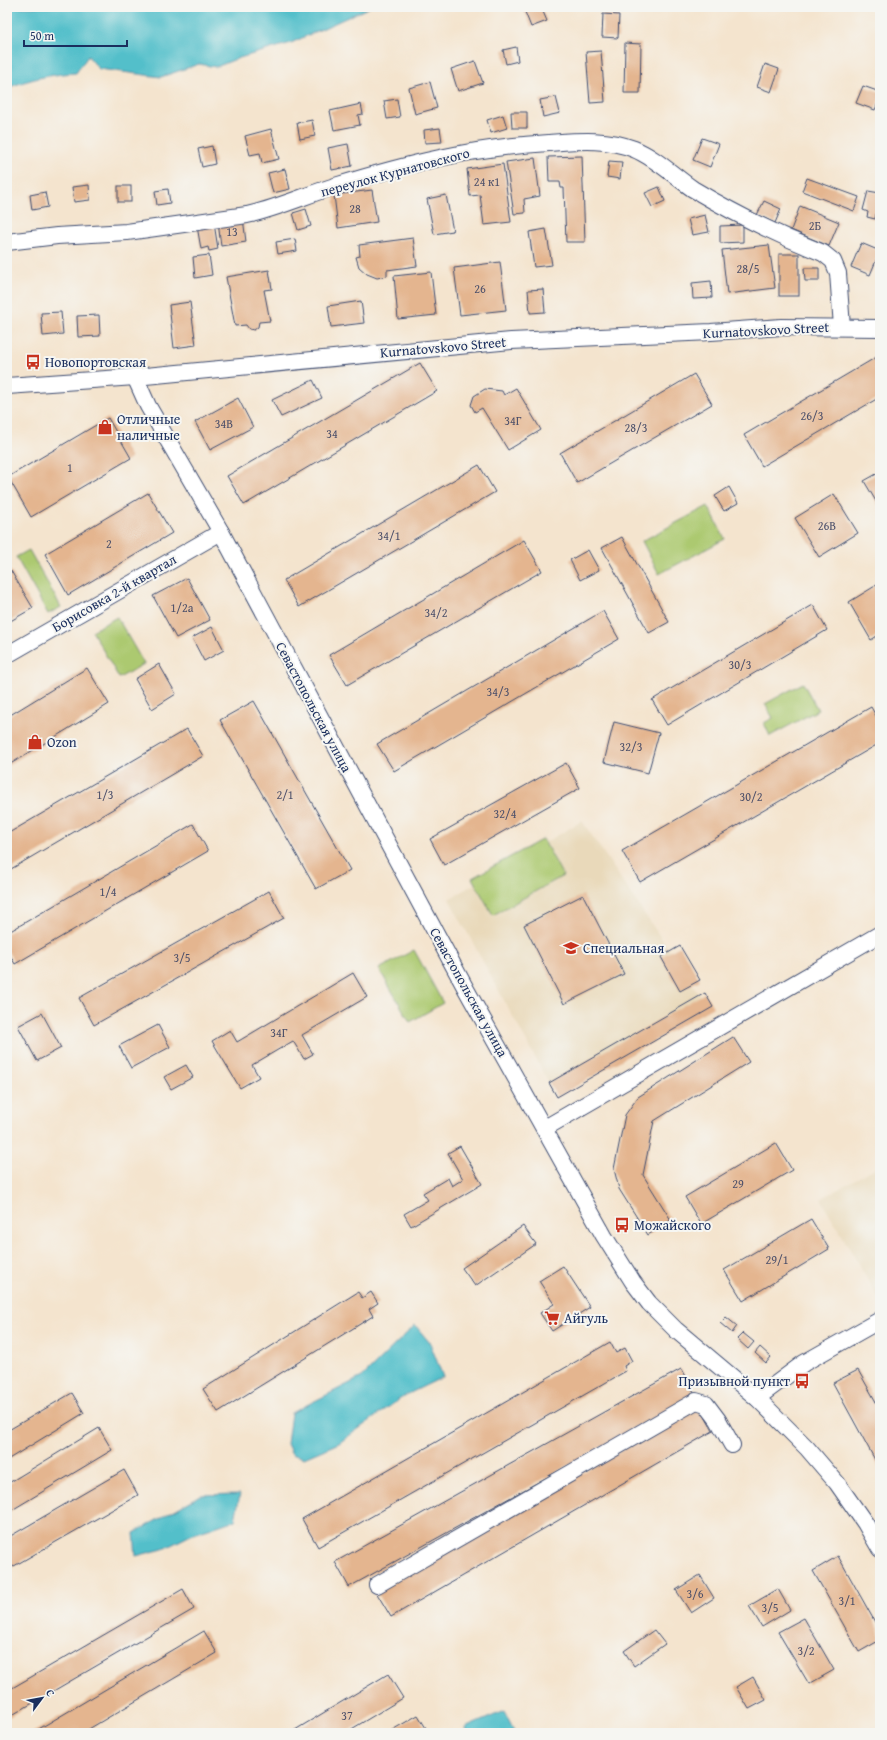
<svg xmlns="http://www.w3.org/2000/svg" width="887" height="1740" font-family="'Gentium Book Plus',serif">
<rect width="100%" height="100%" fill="#f6f6f2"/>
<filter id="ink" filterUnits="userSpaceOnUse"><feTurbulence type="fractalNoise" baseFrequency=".025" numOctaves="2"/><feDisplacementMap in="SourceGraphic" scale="8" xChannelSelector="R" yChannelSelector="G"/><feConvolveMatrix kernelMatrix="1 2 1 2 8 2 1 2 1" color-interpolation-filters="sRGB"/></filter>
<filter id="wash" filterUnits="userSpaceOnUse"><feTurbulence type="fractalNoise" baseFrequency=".012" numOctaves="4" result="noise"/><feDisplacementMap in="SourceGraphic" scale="16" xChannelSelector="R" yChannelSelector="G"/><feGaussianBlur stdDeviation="0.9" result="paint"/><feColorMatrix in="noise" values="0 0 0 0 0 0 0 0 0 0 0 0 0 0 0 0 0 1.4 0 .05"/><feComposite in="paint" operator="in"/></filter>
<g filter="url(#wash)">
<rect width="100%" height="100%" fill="#f4e4ce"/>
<!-- built -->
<g fill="#e9d9ba">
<path d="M582 821 700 996 549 1083 449 899Z"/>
<path d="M880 1165V1296L878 1298 821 1199Z"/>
</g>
<!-- green -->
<g fill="#acc970" stroke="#647c67">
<path d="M708 506 725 539 659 574 642 541Z"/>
<path d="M29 550 61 607 48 614 16 557Z"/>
<path d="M117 617 144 664 119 678 92 631Z"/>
<path d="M803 683 818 710 770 736 764 723 773 718 765 704Z"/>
<path d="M543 839 563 876 493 915 472 878Z"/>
<path d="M414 950 443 1003 410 1022 379 969Z"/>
</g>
<!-- water -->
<g fill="#52bfca" stroke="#367794">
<path d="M7 7H370L291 43 236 59 216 67 199 64 161 77 99 69 88 56 76 73C52 74 30 79 7 88Z"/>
<path d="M415 1325 430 1343 443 1377 404 1396 339 1443 304 1458 292 1454 287 1444 291 1413 362 1377Z"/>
<path d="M240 1494 235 1520 191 1535 163 1549 136 1556 134 1533 201 1495Z"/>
<path d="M504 1711 515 1733H466L465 1728Z"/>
</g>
<g id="blocks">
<!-- building -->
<g fill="#e4b58f">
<path d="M523 7H541L547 21 531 27Z"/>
<path d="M603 14 619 15 618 38 602 37Z"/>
<path d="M625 43 641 44 640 93H624Z"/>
<path d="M516 47 518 61 506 64 503 50Z"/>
<path d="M601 51 605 102 590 103 586 52Z"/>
<path d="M475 61 483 83 458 91 451 69Z"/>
<path d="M765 64 779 69 771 92 757 87Z"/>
<path d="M430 82 437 108 415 114 409 88Z"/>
<path d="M863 86 880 92V98L875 110 856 103Z"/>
<path d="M556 97 560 113 543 117 540 100Z"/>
<path d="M397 99 400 117 387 119 384 101Z"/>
<path d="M361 104 363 114 358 115 360 125 334 130 330 111Z"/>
<path d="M511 112H527V128H512Z"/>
<path d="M503 115 507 128 491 133 487 120Z"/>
<path d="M312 120 315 136 300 139 297 123Z"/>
<path d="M440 128 442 142 425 143 424 130Z"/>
<path d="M271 129 279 159 262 163 260 153 250 155 245 136Z"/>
<path d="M702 138 719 144 710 167 693 160Z"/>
<path d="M348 144 352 166 332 170 328 148Z"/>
<path d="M212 146 215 164 202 167 198 149Z"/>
<path d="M582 156 585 242H566L564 188H561L560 182H549L548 157Z"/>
<path d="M535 158 540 196 524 199 525 213 514 214 506 162Z"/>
<path d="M609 161 622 162 620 179 607 177Z"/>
<path d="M503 164 511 222 484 225 480 195 470 196 467 169Z"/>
<path d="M285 169 290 189 273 193 268 173Z"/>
<path d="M807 178 859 197 854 211 802 191Z"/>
<path d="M89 185 90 200 74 202 72 187Z"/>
<rect x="118" y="186" width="13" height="16"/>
<path d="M659 187 665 201 652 207 645 193Z"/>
<path d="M168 189 170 203 157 205 155 191Z"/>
<path d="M372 190 377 222 338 228 334 195Z"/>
<path d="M868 191 880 193V214H876L875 219 867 217 868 212 863 210Z"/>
<path d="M45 192 48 207 32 210 30 195Z"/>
<path d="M446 195 453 231 434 234 427 199Z"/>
<path d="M764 201 781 209 775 223 757 215Z"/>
<path d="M800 206 839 222 829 246 791 230Z"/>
<path d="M306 209 311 226 298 230 293 213Z"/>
<path d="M705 215 709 232 692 235 688 219Z"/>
<path d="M243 218 246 242 221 246 218 222Z"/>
<path d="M214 223 218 249 209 251 208 247 201 249 197 226Z"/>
<path d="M743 225V242L720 243V226Z"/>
<path d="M546 229 552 265 534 267 529 232Z"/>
<path d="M413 238 417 266 387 270V276L377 278 367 274 359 267 356 257 360 256 359 245Z"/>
<path d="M295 239 297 251 278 254 276 242Z"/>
<path d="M861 243 880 251 870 275 851 267Z"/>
<path d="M769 245 775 288 727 294 722 250Z"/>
<rect x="779" y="254" width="20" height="42"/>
<path d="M209 255 212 275 195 278 193 257Z"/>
<path d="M500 262 506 310 460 315 454 268Z"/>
<path d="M804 268H819V281H805Z"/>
<path d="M269 270 272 289 264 290 270 321 259 322 258 327 254 330 249 329 246 325 235 326 226 277Z"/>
<path d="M431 272 436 315 398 319 394 276Z"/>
<path d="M711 281 712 298 693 299 692 283Z"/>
<path d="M543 289 545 312 530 313 528 290Z"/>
<path d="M361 301 364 323 331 327 328 306Z"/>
<path d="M190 302 196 345 174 348 169 305Z"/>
<path d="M61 312 63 334 43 336 41 313Z"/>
<path d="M99 315 100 336 78 337 77 316Z"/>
<path d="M880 355V397L762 466 744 435Z"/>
<path d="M420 363 437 391 244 505 227 476Z"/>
<path d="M694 374 712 404 577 483 560 453Z"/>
<path d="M313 380 322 398 281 417 272 400Z"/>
<path d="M516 388 541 430 508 450 482 408 475 412 471 405 474 396 485 389 502 391 504 395Z"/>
<path d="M238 398 253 427 210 450 195 422Z"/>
<path d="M108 418 131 458 31 517 8 477Z"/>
<path d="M479 465 495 492 299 607 284 580Z"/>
<path d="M880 472V508L864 481Z"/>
<path d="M729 487 738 503 724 511 715 496Z"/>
<path d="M148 493 172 533 68 595 45 554Z"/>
<path d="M834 494 858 533 819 557 795 518Z"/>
<path d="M622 537 669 622 649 633 602 548Z"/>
<path d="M524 540 542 571 347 685 329 655Z"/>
<path d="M588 550 599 570 580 580 570 560Z"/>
<path d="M11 571 33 608 7 623V573Z"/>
<path d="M187 578 210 620 176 638 153 596Z"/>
<path d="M880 583V634L871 640 849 602Z"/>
<path d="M813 605 827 630 667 725 652 700Z"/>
<path d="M603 611 619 639 394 771 377 744Z"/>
<path d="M212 627 224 650 204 661 192 638Z"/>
<path d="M159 664 176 694 152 709 135 679Z"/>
<path d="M87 668 109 704 7 766V717Z"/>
<path d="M254 701 350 870 316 889 220 720Z"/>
<path d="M871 707 880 723V743L640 882 622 851Z"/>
<path d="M614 722 659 733 648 773 604 762Z"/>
<path d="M187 729 203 756 11 869 7 862V834Z"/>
<path d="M566 763 580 788 444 865 430 839Z"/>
<path d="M193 824 208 851 15 964 7 950V933Z"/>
<path d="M269 891 284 918 94 1025 79 998Z"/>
<path d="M583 895 624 974 564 1004 524 925Z"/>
<path d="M680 946 700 980 680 991 661 957Z"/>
<path d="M353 973 367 997 302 1035 313 1054 304 1059 293 1041 252 1065 259 1077 240 1088 212 1041 230 1030 237 1042Z"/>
<path d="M705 993 713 1007 557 1097 549 1083Z"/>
<path d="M42 1013 61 1048 37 1061 18 1026Z"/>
<path d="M158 1025 170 1047 131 1068 119 1046Z"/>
<path d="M733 1037 749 1062 654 1121 643 1175 671 1220 648 1235 619 1189 614 1169 625 1115 638 1097Z"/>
<path d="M186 1065 193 1077 171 1089 164 1077Z"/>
<path d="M776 1143 792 1170 701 1224 685 1197Z"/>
<path d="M460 1146 482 1184 411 1226 404 1214 428 1200 423 1193 448 1178 452 1186 463 1179 448 1153Z"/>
<path d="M811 1219 829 1249 743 1301 724 1270Z"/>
<path d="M523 1226 536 1244 475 1286 462 1268Z"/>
<path d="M563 1266 590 1307 552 1331 540 1313 554 1304 539 1281Z"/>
<path d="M358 1292 362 1298 371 1292 378 1303 369 1309 373 1316 218 1412 203 1389Z"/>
<path d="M726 1317 737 1326 732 1333 720 1323Z"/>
<path d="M743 1333 754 1342 748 1349 737 1339Z"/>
<path d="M610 1342 616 1353 625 1348 632 1361 624 1366 626 1371 318 1547 302 1519Z"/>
<path d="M760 1347 771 1357 766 1363 755 1353Z"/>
<path d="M681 1369 695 1395 349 1587 335 1562Z"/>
<path d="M858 1370 880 1409V1469L833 1383Z"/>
<path d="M72 1393 84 1413 7 1460V1431Z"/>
<path d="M699 1406 713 1431 391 1617 376 1592Z"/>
<path d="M99 1428 112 1450 7 1513V1484Z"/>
<path d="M124 1470 138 1495 7 1570V1538Z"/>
<path d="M838 1556 880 1631V1640L859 1652 813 1571Z"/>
<path d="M700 1575 714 1598 691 1613 676 1590Z"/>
<path d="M183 1589 194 1609 7 1718V1691Z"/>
<path d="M778 1589 790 1610 762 1627 749 1606Z"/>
<path d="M804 1618 834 1670 809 1684 778 1632Z"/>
<path d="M654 1630 665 1644 634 1666 624 1651Z"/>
<path d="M204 1631 217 1653 82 1733H32Z"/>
<path d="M388 1674 403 1698 345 1733H290Z"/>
<path d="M753 1677 766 1700 749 1709 736 1687Z"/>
<path d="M418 1715 429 1733H387Z"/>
</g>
</g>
</g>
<g filter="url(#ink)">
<use href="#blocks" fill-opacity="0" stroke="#3c4a6f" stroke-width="1"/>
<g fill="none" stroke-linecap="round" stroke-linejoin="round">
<!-- street casing -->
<g stroke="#3c4a6f" stroke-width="18">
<g id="street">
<path d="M7 242 57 236 127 232 247 215C278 208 306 195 335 186 406 164 475 147 549 143 578 141 606 138 634 149 656 158 674 176 693 189 735 214 777 235 823 253L833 261 838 273 842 327"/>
<path d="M135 377 148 406 221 532 467 991 604 1236 633 1282 649 1303 676 1330 757 1398 807 1448 837 1483 865 1523 880 1549"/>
<path d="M7 386 135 377 511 341 711 332 781 327 880 328"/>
<path d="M7 655 221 532"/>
<path d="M545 1128 880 934"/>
<path d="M757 1398 804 1363 880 1320"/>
<path d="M377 1585 696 1401 706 1404 718 1420 732 1445"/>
</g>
</g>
<!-- street -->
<use href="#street" stroke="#fff" stroke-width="16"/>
</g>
</g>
<!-- icons -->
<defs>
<g id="bus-bare" transform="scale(1.2)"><path d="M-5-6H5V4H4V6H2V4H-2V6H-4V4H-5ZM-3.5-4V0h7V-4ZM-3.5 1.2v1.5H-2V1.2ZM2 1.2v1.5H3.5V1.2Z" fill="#c8321e" stroke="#f6f6f2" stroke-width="2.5" paint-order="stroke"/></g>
<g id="shop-bare" transform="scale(1.2)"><path d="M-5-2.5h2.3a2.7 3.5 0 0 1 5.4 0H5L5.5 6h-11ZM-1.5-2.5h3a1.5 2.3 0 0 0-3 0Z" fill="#c8321e" stroke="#f6f6f2" stroke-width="2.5" paint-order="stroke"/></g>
<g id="school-bare" transform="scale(1.2)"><path d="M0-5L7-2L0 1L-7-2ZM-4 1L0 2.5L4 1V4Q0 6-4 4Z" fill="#c8321e" stroke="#f6f6f2" stroke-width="2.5" paint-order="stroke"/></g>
<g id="supermarket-bare" transform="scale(1.2)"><path d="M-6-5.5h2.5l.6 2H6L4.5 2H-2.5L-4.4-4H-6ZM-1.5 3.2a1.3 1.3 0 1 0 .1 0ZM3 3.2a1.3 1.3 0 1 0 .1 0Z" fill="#c8321e" stroke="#f6f6f2" stroke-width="2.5" paint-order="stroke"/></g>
</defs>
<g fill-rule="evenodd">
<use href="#bus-bare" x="33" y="362"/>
<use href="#shop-bare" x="105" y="427"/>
<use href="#shop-bare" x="35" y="742"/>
<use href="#school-bare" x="571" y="948"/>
<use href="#bus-bare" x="622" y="1225"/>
<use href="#supermarket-bare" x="552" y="1318"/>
<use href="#bus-bare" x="802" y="1381"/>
</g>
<g text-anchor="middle" stroke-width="4" stroke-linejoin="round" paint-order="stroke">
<!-- number labels -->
<g font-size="12" fill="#4d506a">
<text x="487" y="186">24 к1</text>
<text x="355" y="213">28</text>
<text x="815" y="230">2Б</text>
<text x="232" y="236">13</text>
<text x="748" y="273">28/5</text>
<text x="480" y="293">26</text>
<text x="812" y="420">26/3</text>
<text x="513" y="425">34Г</text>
<text x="224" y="428">34В</text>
<text x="636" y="432">28/3</text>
<text x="332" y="438">34</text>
<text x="70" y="472">1</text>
<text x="827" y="530">26В</text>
<text x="389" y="540">34/1</text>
<text x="109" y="548">2</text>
<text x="182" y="612">1/2а</text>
<text x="436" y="617">34/2</text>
<text x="740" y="669">30/3</text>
<text x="498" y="696">34/3</text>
<text x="631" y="751">32/3</text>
<text x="105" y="799">1/3</text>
<text x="285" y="799">2/1</text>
<text x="751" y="801">30/2</text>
<text x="505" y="818">32/4</text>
<text x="108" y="896">1/4</text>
<text x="182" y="962">3/5</text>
<text x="279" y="1037">34Г</text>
<text x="738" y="1188">29</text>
<text x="777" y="1264">29/1</text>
<text x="695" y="1598">3/6</text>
<text x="847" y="1605">3/1</text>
<text x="770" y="1612">3/5</text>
<text x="806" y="1655">3/2</text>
<text x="347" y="1720">37</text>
</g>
<!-- street labels -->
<g font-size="14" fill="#1b2f5e" stroke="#f6f6f2">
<text transform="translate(395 172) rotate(-15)" y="5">переулок Курнатовского</text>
<text transform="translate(766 330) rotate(-3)" y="5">Kurnatovskovo Street</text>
<text transform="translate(443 347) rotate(-5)" y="5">Kurnatovskovo Street</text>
<text transform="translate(114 593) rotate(-30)" y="5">Борисовка 2-й квартал</text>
<text transform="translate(314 707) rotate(62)" y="5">Севастопольская улица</text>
<text transform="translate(469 992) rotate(61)" y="5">Севастопольская улица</text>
</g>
<!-- poi labels -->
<g font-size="14" fill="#1b2f5e" stroke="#f6f6f2" text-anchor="start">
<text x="45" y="367">Новопортовская</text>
<text x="117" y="424">Отличные<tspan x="117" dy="16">наличные</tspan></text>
<text x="47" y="747">Ozon</text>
<text x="583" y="953">Специальная</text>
<text x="634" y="1230">Можайского</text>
<text x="564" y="1323">Айгуль</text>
<text x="790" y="1386" text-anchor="end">Призывной пункт</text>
</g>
</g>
<!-- margin -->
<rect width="887" height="1740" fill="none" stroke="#f6f6f2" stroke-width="24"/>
<!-- north arrow -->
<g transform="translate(42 1698) rotate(58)" stroke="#f6f6f2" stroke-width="3" paint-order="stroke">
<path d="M0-3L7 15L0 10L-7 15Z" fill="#1b2f5e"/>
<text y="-6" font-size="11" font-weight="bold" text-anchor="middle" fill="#1b2f5e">С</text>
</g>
<!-- scale -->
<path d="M24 40v6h103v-6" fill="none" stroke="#1b2f5e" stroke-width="2"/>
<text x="30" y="40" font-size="12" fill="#1b2f5e" stroke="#f6f6f2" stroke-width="3" paint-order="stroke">50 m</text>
</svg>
